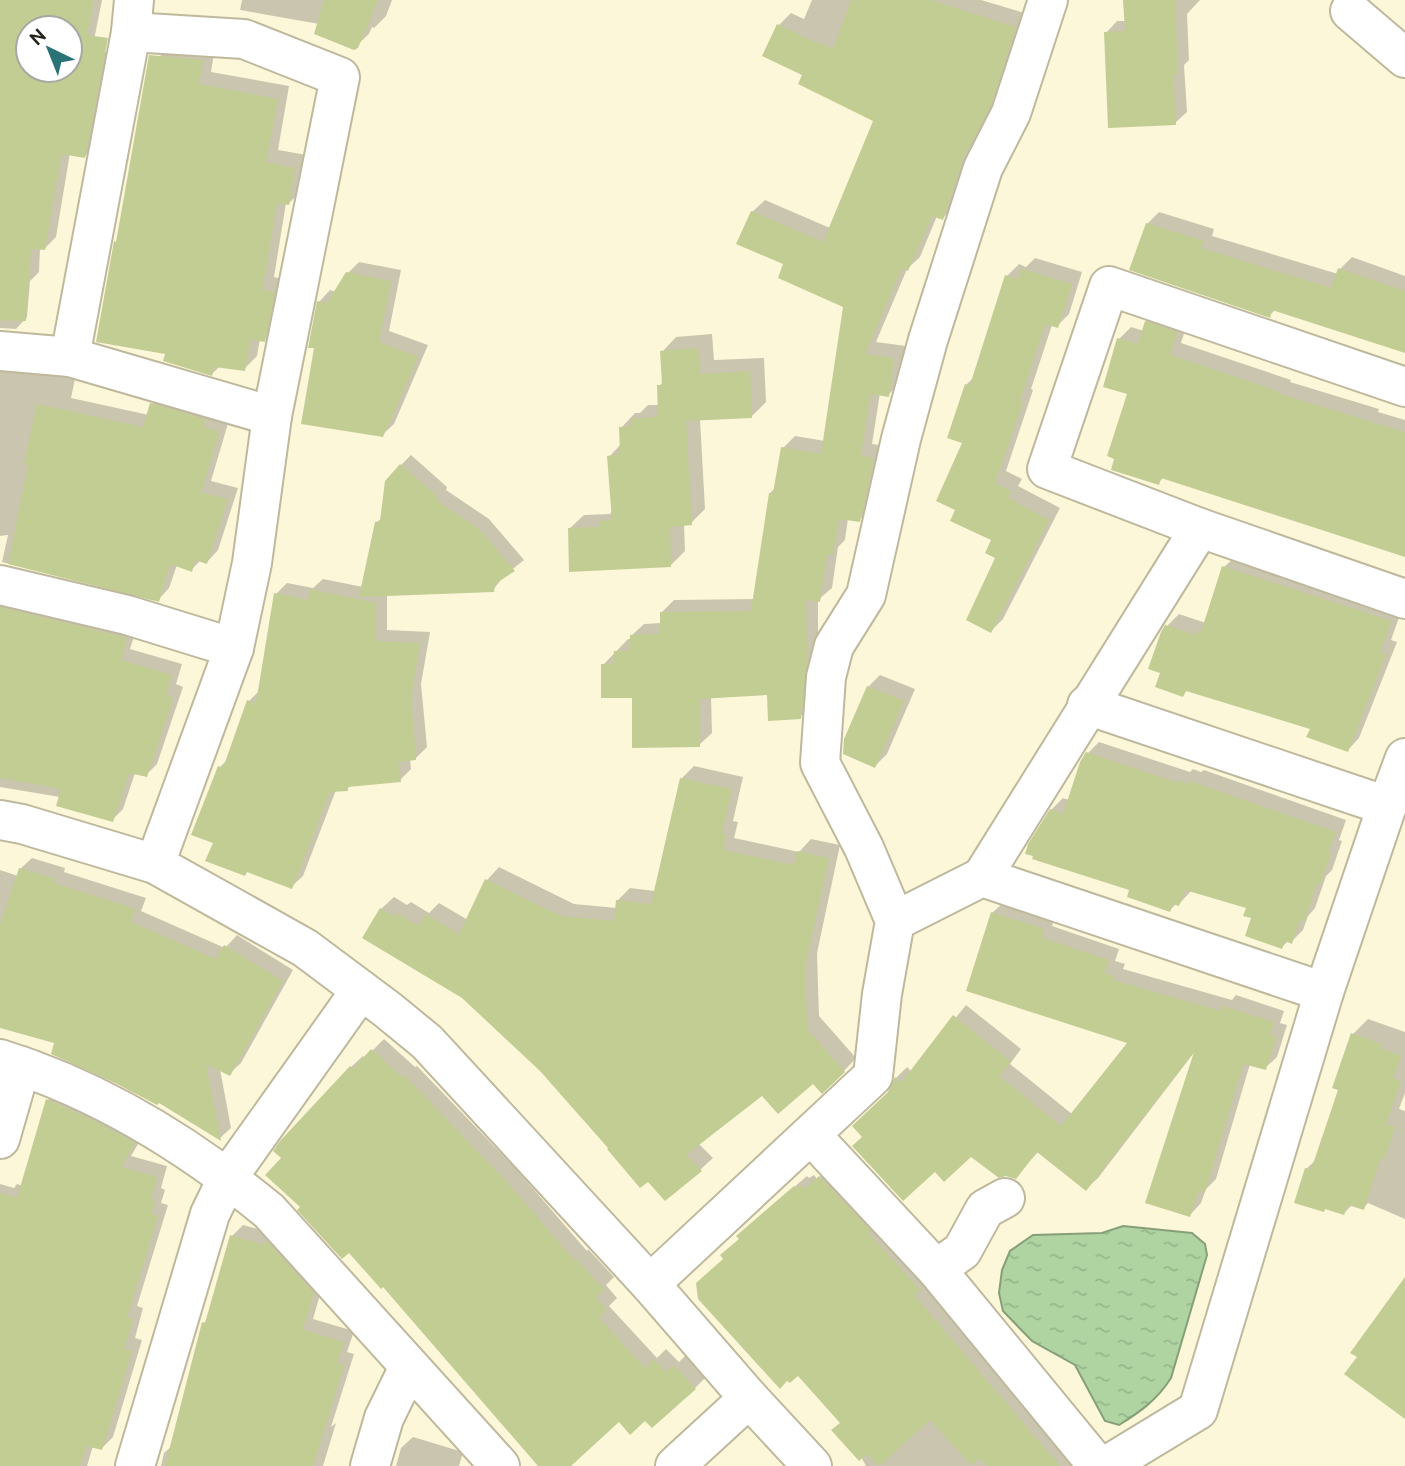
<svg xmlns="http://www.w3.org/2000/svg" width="1405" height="1466" font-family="Ubuntu,sans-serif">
<defs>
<pattern id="water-ripples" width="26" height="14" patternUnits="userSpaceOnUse" patternTransform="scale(1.75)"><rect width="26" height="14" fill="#afd4a2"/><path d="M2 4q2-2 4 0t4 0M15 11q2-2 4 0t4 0" fill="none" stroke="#96b68b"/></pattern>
</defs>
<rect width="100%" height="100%" fill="#fdf7da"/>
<!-- water -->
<path fill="url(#water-ripples)" stroke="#869f79" stroke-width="2" d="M1123 1226 1192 1233 1205 1244 1207 1255 1171 1378C1157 1400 1140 1412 1119 1425L1105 1421 1075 1365 1032 1341 1003 1311 999 1293 1002 1270 1010 1251 1033 1235 1102 1233Z"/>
<!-- shadow -->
<g fill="#0003" fill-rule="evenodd">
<path d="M0 0H102L92 50 113 53 96 145 84 157 70 153 56 237 44 249 40 248 39 272 30 281 27 317 16 329 0 328ZM28 28H70V70H28Z"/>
<path d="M242 0H392L386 16 374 28 372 27 369 34 356 46 319 24 240 10Z"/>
<path d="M812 0H981L1028 14 1003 90 955 205 943 218 937 216 920 257 907 269 876 342 906 346 901 382 888 395 880 393 872 444 886 446 872 507 859 520 848 518 845 540 838 547 832 588 818 600V651L813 705 800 717 769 693 711 696 712 733 699 745 634 696 603 665 628 639H632L631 636 644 624 661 623V613L674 600 755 599 770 493 776 487 783 448 795 436 825 441 845 306 786 264 752 212 765 200 830 228 875 120 805 75 779 25 791 13 804 19Z"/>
<path d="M1125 0H1200L1187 14 1189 60 1184 65 1187 112 1175 123 1106 33 1117 21H1126Z"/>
<path d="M173 44 215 47 211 72 289 86 278 150 307 155 302 191 289 203H286L274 277 286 280 277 327 264 340 260 339 257 356 244 369 220 366 212 374 167 353 116 242 119 239 160 56Z"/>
<path d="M1159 212 1214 229 1212 236 1338 274 1340 269 1352 257 1405 276V351L1276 309 1269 316 1147 224Z"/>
<path d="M1035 258 1082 272 1069 314 1057 326 1052 325 1031 389 1033 390 1006 471 1022 479 1018 486 1060 508 1003 619 991 631 998 558 994 540 958 509 965 442 967 384 974 377 1007 276 1019 264 1026 267Z"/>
<path d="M359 262 401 270 389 331 428 345 394 424 382 435 316 347 319 302 330 290 336 292 348 273Z"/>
<path d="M1158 310 1188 321 1181 343 1291 380 1290 382 1379 409 1378 412 1405 420V554L1164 477 1158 483 1130 393 1119 339 1131 327 1144 331 1146 322Z"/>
<path d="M712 334 714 360 764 358 766 402 751 417 700 419 705 509 691 523 684 524 685 551 671 565 569 529 584 515 610 514 613 510 609 457 621 444V428L635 413H640L648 405H659V386L664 381 662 352 676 337Z"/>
<path d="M0 358 76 374 71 398 149 415 152 404 163 393 229 420 211 481 238 488 218 550 207 562 201 560 191 570 177 565 169 588 158 600 2 562 8 535 0 536Z"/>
<path d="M411 455 447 487 446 490 489 519 524 560 504 576 493 590 387 594V630L430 632 421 684 427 747 415 759H410L411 769 400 780 351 785 347 789 336 790 303 876 291 887 215 842 220 767 228 759 249 701 260 690 276 594 287 583 313 588 323 579 363 587 377 523 382 517 401 465Z"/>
<path d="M1236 556 1402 609 1391 640 1397 642 1359 738 1348 750 1312 727 1188 689 1183 695 1162 671 1167 626 1179 614 1206 623 1224 567Z"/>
<path d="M0 597 137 627 130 649 182 664 176 684 183 687 157 764 146 775 135 773 123 809 112 820 60 797 0 787Z"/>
<path d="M880 675 915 689 887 754 875 766 868 687Z"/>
<path d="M1099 742 1190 772 1193 769 1201 772 1204 770 1346 820 1339 840 1342 841 1332 870 1326 876 1315 908 1308 916 1303 930 1291 942 1288 941 1282 947 1249 906 1192 890 1179 904H1176L1170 910 1131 889 1051 810 1063 798 1069 800 1087 754Z"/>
<path d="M694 766 743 777 733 821 738 822 734 838 799 852 811 839 840 845 817 953 819 1016 856 1058 844 1071 813 1081 762 1093 698 1143 713 1158 700 1170 541 1070 381 909 394 897 407 905 411 902 429 913 439 903 468 920 487 880 499 867 574 904 617 908V901L630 888 655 891 681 779Z"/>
<path d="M32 858 65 868 64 872 146 898 141 911 225 948 237 935 293 970 241 1063 229 1074 220 1069 231 1128 220 1138 56 1041 0 1027V870L18 876 20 869Z"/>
<path d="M1004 902 1055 917 1052 926 1119 949 1115 961 1125 964 1123 969 1232 1000 1236 995 1284 1011 1280 1023 1287 1025 1277 1057 1265 1068 1250 1064 1216 1179 1206 1189 1201 1203 1190 1215 1196 1050 1098 1178 1086 1189 1039 1151 1015 1177 971 1155 935 1169 864 1136 896 1078 907 1067 912 1072 966 1005 1021 1049 1010 1064 1072 1114 1130 1042 992 913Z"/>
<path d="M1368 1019 1405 1032V1093L1399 1109 1405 1111V1219L1368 1203 1363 1208 1352 1205 1344 1213 1306 1169 1317 1159 1340 1089 1335 1087 1353 1034Z"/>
<path d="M384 1039 415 1067 417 1066 517 1170 587 1251 588 1249 614 1277 606 1285 617 1298 609 1306 657 1358 666 1349 679 1362 686 1355 706 1377 695 1388 645 1418 619 1419 568 1466H540L383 1284 302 1207 284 1157 282 1142 351 1067 363 1056 365 1058Z"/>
<path d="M59 1089 145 1132 131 1156 167 1166 161 1188 165 1190 161 1203 168 1205 137 1306 143 1308 135 1338 142 1340 113 1437 102 1448 93 1446 87 1466H0V1184L14 1188 17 1184 23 1186 48 1100Z"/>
<path d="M832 1166 1083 1466H866L842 1422 724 1258 750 1225 807 1176 809 1178 814 1175 817 1179Z"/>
<path d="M243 1225 276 1234 324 1281 313 1319 354 1331 347 1352 354 1354 331 1427 336 1423 323 1466H161L164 1453 172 1446 204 1323 208 1319 232 1236Z"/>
<path d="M413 1437 463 1452 459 1466H396L401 1448Z"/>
</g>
<!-- building -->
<g fill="#c2cd93" fill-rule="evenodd">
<path d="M0 0H94L87 35 108 38 85 158 61 154 45 250 31 249 26 321 0 320ZM28 28H70V70H28Z"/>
<path d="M324 0H378L358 48 354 50 314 34Z"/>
<path d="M851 0H930L1016 27 991 105 963 158 943 220 932 216 908 271 902 268 865 354 894 358 889 397 870 394 861 456 874 458 860 522 839 519 833 554H827L820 602 806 600 807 665 801 719 768 721 767 695 699 699 700 747 632 748V698H601V664H614V651H630V635L660 634V612L751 611 769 493H773L781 447 821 454 843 307 778 278 783 264 736 244 751 211 823 242 873 121 798 84 802 75 762 56 777 24 818 44V42L833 49Z"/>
<path d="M1123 0H1175L1178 74H1173L1176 125 1108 128 1104 32 1125 31Z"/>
<path d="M149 55 203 60 199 84 278 99 266 162 295 168 289 205 277 203 262 290 275 292 265 342 250 340 245 371 214 367 212 376 163 361 165 354 96 342 114 241 116 242Z"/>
<path d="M1146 223 1204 241 1201 248 1331 288 1338 268 1405 291V353L1272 310 1270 318 1129 270Z"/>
<path d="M1022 269 1072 284 1058 328 1045 324 1020 401 1023 402 995 483 1011 491 1008 498 1049 520 991 633 966 620 995 558 985 553 991 540 950 521 955 510 936 501 962 443 947 438 965 384 970 385 1005 275 1018 279Z"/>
<path d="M346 272 391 281 379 342 418 357 383 437 301 424 314 348H308L317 301 327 303Z"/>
<path d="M1145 321 1177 332 1170 355 1280 392V394L1405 432V557L1161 478 1159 485 1111 470 1114 459 1107 456 1127 394 1103 387 1117 338 1138 344Z"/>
<path d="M698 348 700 374 750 371 752 418 686 421 692 525 670 527 671 567 569 572 568 528 600 527V521L612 520 607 456 620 454 619 427 632 426 631 419 658 417 657 385H662L660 351Z"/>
<path d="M150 403 205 419 204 427 219 432 201 493 228 499 207 564 195 560 192 572 170 564 159 602 8 564 28 465 24 464 37 404 143 427Z"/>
<path d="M400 464 438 497 437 501 479 529 515 571 495 584 494 592 359 597 375 522 380 521 385 481Z"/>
<path d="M1222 566 1391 621 1380 652 1386 654 1348 752 1306 737 1310 729 1186 691 1183 697 1155 687 1160 673 1148 669 1161 632 1165 625 1196 635 1197 631 1201 632Z"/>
<path d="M310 589 376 603V641L420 643 411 697 416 760 398 762 401 782 348 787V791L330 792 292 889 247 872 245 876 205 861 213 843 191 835 218 766 223 768 247 700 256 703 274 593 308 600Z"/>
<path d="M0 607 127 638 121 660 172 675 166 695 173 698 147 777 129 773 113 822 56 806 61 789 0 778Z"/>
<path d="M867 686 904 701 875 768 843 754 844 739Z"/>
<path d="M1086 752 1178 783 1179 780 1189 784 1190 781 1336 832 1328 852 1331 853 1320 884 1317 883 1304 922 1299 921 1292 944 1285 941 1282 949 1245 936 1251 918 1243 916 1246 908 1185 890 1179 906 1173 904 1170 912 1127 897 1129 890 1032 859 1033 856 1025 854 1028 844 1050 809 1063 814 1080 762Z"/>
<path d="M680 778 732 789 722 833 726 834 723 850 794 865 797 851 829 858 805 967 807 1029 845 1072 822 1094 813 1084 778 1114 762 1096 686 1155 702 1171 665 1201 648 1182 640 1188 607 1149 608 1148 540 1071 462 998 362 938 380 908 395 917 397 913 418 926 425 914 459 934 485 879 561 916 614 921 616 900 651 904Z"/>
<path d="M19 868 55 879 54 883 136 909 131 922 216 959 224 945 283 981 230 1076 206 1064 221 1141 159 1103 157 1105 117 1084 51 1054 54 1043 0 1028V926Z"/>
<path d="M991 912 1044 929 1042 938 1109 960 1104 973 1114 976 1113 980 1221 1011 1223 1006 1274 1022 1270 1035 1276 1037 1266 1070 1243 1064 1205 1192 1199 1190 1190 1217 1145 1203 1194 1052 1086 1191 1037 1152 1016 1179 1006 1176 999 1178 971 1157 944 1182 935 1172 903 1201 852 1146 862 1137 852 1126 888 1092 895 1077 901 1083 953 1015 1011 1062 999 1076 1061 1126 1127 1043 966 991Z"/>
<path d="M1351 1033 1382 1044 1380 1048 1401 1056 1393 1078 1401 1081 1386 1124 1395 1127 1384 1160 1380 1159 1364 1210 1348 1205 1344 1215 1325 1209 1324 1212 1294 1203 1305 1168 1311 1170 1314 1161 1338 1090 1332 1088Z"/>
<path d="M371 1049 402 1077 404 1075 506 1181 575 1261 576 1259 604 1289 596 1298 607 1310 599 1318 645 1368 654 1359 666 1372 674 1365 696 1389 652 1428 645 1421 630 1435 619 1422 571 1466H538L383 1287 381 1289 349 1253 342 1259 297 1210 300 1207 265 1175 281 1158 273 1151 280 1141 350 1066 353 1069Z"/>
<path d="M46 1099 98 1123 135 1143 121 1167 157 1177 151 1199 155 1201 151 1214 158 1216 127 1317 133 1319 124 1349 132 1351 102 1450 86 1446 80 1466H0V1193L17 1198Z"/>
<path d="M819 1176 870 1230 868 1233 920 1290 914 1295 1060 1466H987L979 1458 971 1465 930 1420 879 1466 867 1454 859 1461 831 1430 840 1423 798 1376 790 1383 787 1381 780 1389 698 1299 696 1283 723 1259 720 1255 739 1239 736 1236 794 1186 796 1188 801 1185 805 1189Z"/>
<path d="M230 1235 264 1245 267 1241 314 1293 303 1330 344 1342 337 1363 344 1365 313 1466H165L202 1322 205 1323Z"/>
<path d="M1405 1277V1419L1344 1374 1357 1357 1350 1353Z"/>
</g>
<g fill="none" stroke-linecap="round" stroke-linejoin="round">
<!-- street casing -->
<g stroke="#beb89d" stroke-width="42">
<g id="street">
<path d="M134 0 131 32 244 39 340 77 272 416 252 563 234 648 155 864"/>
<path d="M1350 11 1405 58"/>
<path d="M0 351 70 357 272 416"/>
<path d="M70 357 131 32"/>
<path d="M1200 528 1405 599"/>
<path d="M0 585 127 615 234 648"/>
<path d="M1087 705 1387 806 1324 992"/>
<path d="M1387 806 1405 758"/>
<path d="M982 877 1200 528 1047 469 1109 286 1405 387"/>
<path d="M895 921 982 877 1324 992 1198 1410 1106 1466"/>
<path d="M0 1059C100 1090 189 1145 269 1211L500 1466"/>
<path d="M811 1135 936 1269 1098 1466"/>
<path d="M0 1139 21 1066"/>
<path d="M936 1269 962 1251 985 1209 1005 1198"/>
<path d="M650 1284 873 1076 882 994 895 921 864 848 820 763 826 677 834 646 866 595 901 439 928 340 983 168 1011 113 1048 0"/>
<path d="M135 1466 210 1214 228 1177 361 990"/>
<path d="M370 1466 384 1418 409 1367"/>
<path d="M675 1466 749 1398"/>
</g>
</g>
<!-- secondary casing -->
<g stroke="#beb89d" stroke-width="42">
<path id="secondary" d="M0 820 22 824 155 864 305 948 388 1010 427 1042 650 1284 749 1398 812 1466"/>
</g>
<!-- street -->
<use href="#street" stroke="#fff" stroke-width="38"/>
<!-- secondary -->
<use href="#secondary" stroke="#fff" stroke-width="38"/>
</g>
<!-- north arrow -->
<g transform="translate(49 49) rotate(317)"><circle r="33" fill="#ffffff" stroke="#a8a7a3" stroke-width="2"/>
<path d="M0-5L12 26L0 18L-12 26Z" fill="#297376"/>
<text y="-10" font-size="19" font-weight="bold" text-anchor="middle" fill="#26241a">N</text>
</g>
</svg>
